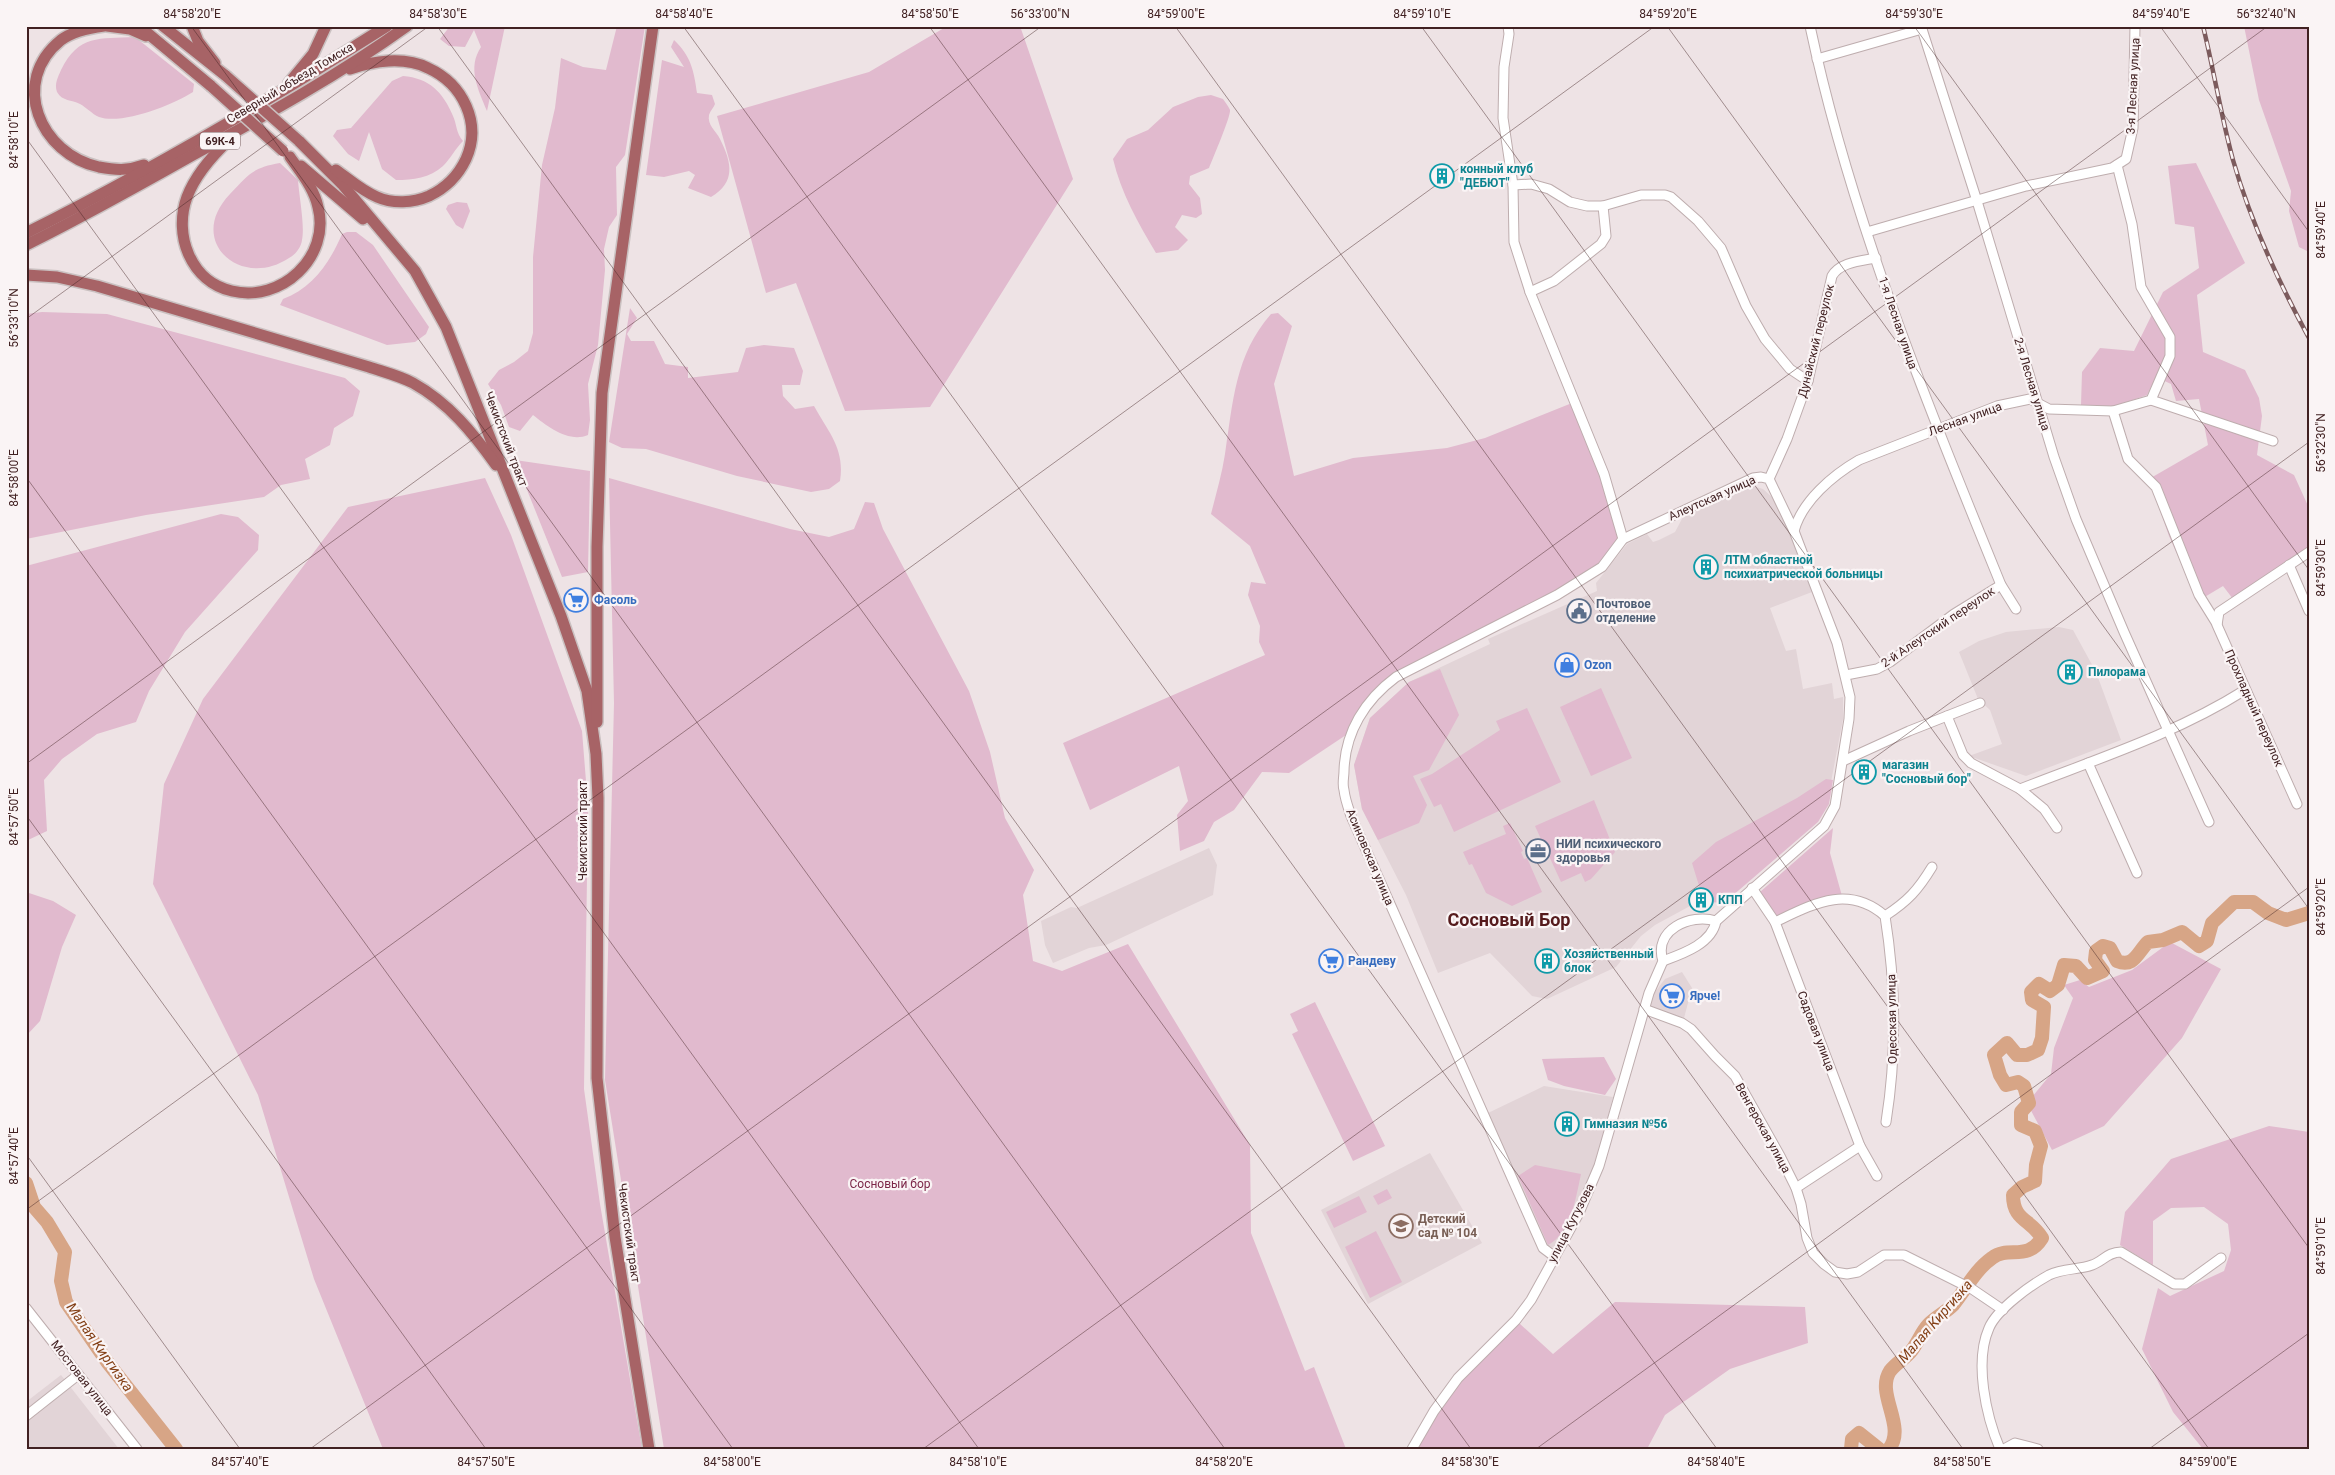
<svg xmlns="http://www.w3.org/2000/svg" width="2335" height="1475" font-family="Roboto,sans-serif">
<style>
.built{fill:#e2d4d7}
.green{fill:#e1bace}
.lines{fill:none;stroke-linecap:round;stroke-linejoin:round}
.river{stroke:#d7a586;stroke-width:14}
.minor-casing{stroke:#beadae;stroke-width:11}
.major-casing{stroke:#cac1c1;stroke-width:14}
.minor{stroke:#fff;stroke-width:9}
.major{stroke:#a76366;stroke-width:11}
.rail-casing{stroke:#7c5b5d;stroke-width:4.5}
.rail{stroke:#faf4f5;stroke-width:2.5;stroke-dasharray:8;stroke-linecap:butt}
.major-bridge-casing{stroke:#cac1c1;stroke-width:14;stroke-linecap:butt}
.major-bridge{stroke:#a76366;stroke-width:11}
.ticks{fill:none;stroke:#412122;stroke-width:1;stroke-opacity:0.45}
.labels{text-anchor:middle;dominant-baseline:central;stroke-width:4.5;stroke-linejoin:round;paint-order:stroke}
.shield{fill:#faf4f5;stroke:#786061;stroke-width:1}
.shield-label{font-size:11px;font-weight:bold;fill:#412122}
.street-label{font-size:12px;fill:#412122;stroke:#faf4f5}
.culture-label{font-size:12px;font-weight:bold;fill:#0d838f;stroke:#faf4f5;text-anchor:start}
.shop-label{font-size:12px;font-weight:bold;fill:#366cbe;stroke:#faf4f5;text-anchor:start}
.service-label{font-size:12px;font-weight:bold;fill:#4e5e75;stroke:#faf4f5;text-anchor:start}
.park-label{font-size:12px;fill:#7c2748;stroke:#faf4f5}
.education-label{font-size:12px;font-weight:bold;fill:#785e54;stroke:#faf4f5;text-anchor:start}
.water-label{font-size:14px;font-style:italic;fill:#833f15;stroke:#faf4f5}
.district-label{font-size:18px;font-weight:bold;fill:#551a1c;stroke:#faf4f5}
.neatline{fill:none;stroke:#412122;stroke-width:2}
.ticks-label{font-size:12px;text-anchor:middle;fill:#412122}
</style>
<rect width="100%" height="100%" fill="#eee3e5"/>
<g class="built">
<path d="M1753,486L1763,489L1773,498L1785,521L1812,592L1770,608L1786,651L1796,649L1803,689L1832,683L1834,699L1843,697V719L1827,803L1746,871L1703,899L1655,925L1641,936L1616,967L1547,999L1532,996L1490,953L1438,973L1406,895L1362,809L1354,765L1370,718L1409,682L1490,644L1488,639L1597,591L1596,583L1627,544L1647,534L1653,542L1659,540L1675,532L1683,517Z"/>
<path d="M2059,627L2073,630L2096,672L2121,740L2026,776L1969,756L2002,744L1990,710L1978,699L1959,652L1979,641L2006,632Z"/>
<path d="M1209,848L1217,865L1213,895L1106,945L1089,948L1053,963L1045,945L1041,921L1071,907L1077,908Z"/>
<path d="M1682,972L1692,988L1684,1018L1648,1007L1652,996L1665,979Z"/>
<path d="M1544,1086L1613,1097L1596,1165L1575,1212L1554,1248L1546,1245L1488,1113Z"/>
<path d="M1430,1153L1482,1243L1368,1304L1321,1210Z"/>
<path d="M61,1375L119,1449H26V1402Z"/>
</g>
<g class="green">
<path d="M450,26H505L487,111C478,89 467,68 481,47L474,30L465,47L449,46L440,39Z"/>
<path d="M617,26H645L625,155L616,167L617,215L609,227L604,249L605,270L598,345L588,384L590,420L588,435C569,443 548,427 533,415L520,431L509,427L501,405L488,384L499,370L514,362L528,351L533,333V257L542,165L555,108L561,58L583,67L606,70Z"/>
<path d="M951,26H1020L1073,179L930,407L845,411L796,283L766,293L717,116L869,72L944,28Z"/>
<path d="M2244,26H2309V252L2299,247L2289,211L2291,191L2259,100Z"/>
<path d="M135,37L194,84L193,92C173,105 122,125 99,117C92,114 86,107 80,104C71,99 63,102 57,92C54,84 58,77 61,70C79,34 99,39 135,37Z"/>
<path d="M674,40C691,56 694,71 697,93L712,95L715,104C714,107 710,111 709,115C707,125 716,131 720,139C732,163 736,182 711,197L688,188L695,175L689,171L664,177L646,175L662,60L684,67L671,47Z"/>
<path d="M403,76C429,78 443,92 453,116C457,125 456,133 463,141C455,149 451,158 443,166C430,178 413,180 396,180L382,169L369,132L359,161L348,154L333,136L337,130L351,128L392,81Z"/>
<path d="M1211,95L1223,99C1225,102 1229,107 1230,110C1231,116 1213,158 1209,168L1190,176L1189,184L1200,198L1202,214L1196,218L1182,215L1175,227L1188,240L1178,250L1156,253C1138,223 1121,193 1113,159L1127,139L1148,130L1173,107L1198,97Z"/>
<path d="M280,163L298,180C299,196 305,226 302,240C301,248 295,255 289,258C241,290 185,241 230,194C249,174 252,168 280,163Z"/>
<path d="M2196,163L2245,263L2197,295L2203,352L2245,370L2259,398L2262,416L2257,455L2294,475L2309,508V547L2233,599L2223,586L2198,601L2169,536L2149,479L2208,445L2199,399L2176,401L2171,384L2156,377L2147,395L2113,407L2081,405L2082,372L2100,348L2134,351L2163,292L2199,268L2194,227L2175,224L2168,166Z"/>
<path d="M457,202L467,203L470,211L463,229L456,225L446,209L448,205Z"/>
<path d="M347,232H356L373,245L429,327L426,334L415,342L387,345L280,305L283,299C313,288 330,262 342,234Z"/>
<path d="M630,308L637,318L627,334L631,341H654L665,364L688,367V378L738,372L746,348L764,345L794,348L803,371L800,385H782L783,396L795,409L814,406C829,433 845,449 840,481L829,489L811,492L737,476L646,449L622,448L609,442Z"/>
<path d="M42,312L107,314L345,378L360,391L353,416L334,428L330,445L305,459L310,479L281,485L264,497L146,515L26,539V314Z"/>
<path d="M1278,313L1292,326L1274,384L1294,476L1353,458L1447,448L1485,438L1572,403L1603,474L1620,539L1599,564L1555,592L1394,674L1374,690L1360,711L1349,733L1289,773L1262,772L1234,810L1214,822L1204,841L1180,851L1177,815L1188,801L1179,766L1090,810L1063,743L1265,655L1259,642L1260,626L1248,595L1251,582L1266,584L1250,546L1211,514C1216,494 1222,474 1225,454C1233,402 1235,355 1271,314Z"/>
<path d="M515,460L590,471L588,572L562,577Z"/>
<path d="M485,478L511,535L582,731L588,806L584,1089L600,1204L642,1449H383L314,1279L258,1095L153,884L164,784L203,699L348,507Z"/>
<path d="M609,478L790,529L829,537L854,529L865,502L874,503L883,529L969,691L990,752L1005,818L1034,870L1023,895L1033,961L1062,971L1128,944L1250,1145L1251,1233L1305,1371L1314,1367L1346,1449H664L605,1080L614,703Z"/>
<path d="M221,514L238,517L259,535L258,550L185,632L149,691L136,722L97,734L62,759L44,780L47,831L26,841V566Z"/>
<path d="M1440,669L1459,715L1429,770L1413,776L1427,805L1419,823L1378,840L1362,809L1354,765L1370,718L1409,682Z"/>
<path d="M1601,688L1632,758L1591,776L1560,707Z"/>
<path d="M1527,708L1561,782L1454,832L1441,804L1434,807L1420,779L1432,774L1500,730L1496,721Z"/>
<path d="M1826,779L1833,780L1829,804L1818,822L1724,903L1709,902L1700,889L1692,863L1716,842L1797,798Z"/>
<path d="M1594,800L1615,852L1591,879L1585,882L1581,873L1561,882L1549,856L1551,855L1549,848L1546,850L1535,826Z"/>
<path d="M1510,823L1523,851L1521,852L1524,859L1527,858L1542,892L1512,906L1486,893L1472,864L1469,865L1463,852L1506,834L1503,826Z"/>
<path d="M1833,828L1830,853L1842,896L1778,919L1760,892Z"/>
<path d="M26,892L53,901L76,915L62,947L40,1021L26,1036Z"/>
<path d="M2170,942L2221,969L2182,1038L2104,1126L2052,1150L2027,1103L2051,1074L2054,1048L2073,998L2064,985L2080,980L2089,987L2132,970Z"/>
<path d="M1315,1002L1385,1146L1353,1161L1292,1034L1298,1031L1290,1014Z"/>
<path d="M1604,1057L1616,1079L1605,1095L1564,1086L1548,1080L1542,1059Z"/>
<path d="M2269,1126L2309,1132V1449H2203L2173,1412L2142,1349L2158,1288L2170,1296L2224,1271L2231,1250L2228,1224L2204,1207L2171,1208L2153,1221V1265L2120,1245L2125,1212L2171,1159Z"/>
<path d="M1535,1165L1581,1174C1576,1197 1571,1233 1548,1245L1518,1176Z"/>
<path d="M1387,1189L1392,1198L1378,1205L1373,1196Z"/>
<path d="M1359,1196L1367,1212L1334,1228L1326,1212Z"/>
<path d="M1376,1231L1402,1282L1370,1298L1345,1247Z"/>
<path d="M1615,1302L1805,1307L1808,1343L1730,1369L1665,1415L1647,1449H1417L1438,1413L1462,1381L1519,1323L1553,1354Z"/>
</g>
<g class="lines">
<g class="river">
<path d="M26,1183L34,1207L47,1222L65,1252L61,1281L66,1302L108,1363L176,1449"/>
<path d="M1851,1449L1852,1439L1859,1433L1879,1449"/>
<path d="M1889,1449C1907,1426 1875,1394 1890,1371C1896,1363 1906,1358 1912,1350C1918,1342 1922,1331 1929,1324C1936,1317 1946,1312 1953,1305C1966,1289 1975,1270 1992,1258C2009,1245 2027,1262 2042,1238C2031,1219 2013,1221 2013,1195L2022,1187L2035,1181L2036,1165L2041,1146L2035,1131L2021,1125V1112L2029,1103L2024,1086L2018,1082L2006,1085L2000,1075L1994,1055L2007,1043L2017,1055H2027L2038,1050L2042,1038L2044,1007L2032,1000L2031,992L2039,984L2050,991L2058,985L2064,965L2076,966L2087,978L2103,971L2095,960L2096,951L2103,946L2110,948L2117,961C2134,968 2137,953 2148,942L2163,940L2182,932L2199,946L2207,941L2212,923L2234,902H2253L2268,913L2286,920L2309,913"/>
</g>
<g class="minor-casing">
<g id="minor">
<path d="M1508,26L1509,34L1504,67L1503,118L1513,185L1514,242L1530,292L1604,474L1623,539"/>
<path d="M1810,26C1851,219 1927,403 2001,585L2016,609"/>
<path d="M1921,26L1977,201L2054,457L2076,519L2124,632L2209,822"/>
<path d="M1817,59L1922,29"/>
<path d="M1513,185L1531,184L1549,189L1570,202L1587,206H1603L1641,195H1665L1671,197L1698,221L1721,248L1746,306L1765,339L1790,369L1808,381"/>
<path d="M1867,232L2026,186L2112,168L2126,159L2133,128L2135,26"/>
<path d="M1530,292L1554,281L1601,244L1606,236L1603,206"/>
<path d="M2151,400L2273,441"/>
<path d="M2113,411L2128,459L2156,487L2199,595L2217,624"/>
<path d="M1769,479L1787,439L1808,381L1832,276C1840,262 1861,261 1876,258"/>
<path d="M1794,531C1802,501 1833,475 1859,460L1997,406L2030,399L2049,409L2113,411L2151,400L2170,356V337L2141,287L2132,224L2117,165"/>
<path d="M2289,565L2309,611"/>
<path d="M1846,675L1877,669L1890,662L1954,614L2001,585"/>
<path d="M1947,716L1963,755L1971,763L2020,789C2097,759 2175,734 2245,690"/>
<path d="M1843,761L1909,731L1980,703"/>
<path d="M2088,763L2137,873"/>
<path d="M2020,789L2044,809L2057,828"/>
<path d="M2297,804L2217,625L2219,612L2309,552"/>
<path d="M1752,888L1775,922L1860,1146L1877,1176"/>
<path d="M1885,916C1908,901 1918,890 1932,867"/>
<path d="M1775,922C1813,904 1848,884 1885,916C1896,985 1897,1053 1886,1122"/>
<path d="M1663,961C1682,954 1712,944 1716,921"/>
<path d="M1644,1009L1682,1023L1691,1029L1715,1056L1735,1076L1780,1156L1796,1188L1801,1204L1807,1238L1813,1253L1824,1264L1835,1272L1847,1274L1858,1272L1884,1255H1904L1972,1289L2003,1310"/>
<path d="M1796,1188L1860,1146"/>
<path d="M1555,1257L1543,1248L1351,816C1348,807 1345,799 1344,790C1342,784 1344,777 1344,771C1345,732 1365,700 1396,677L1557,595L1602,567L1623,539L1753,478L1761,477L1769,479L1794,531L1837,643L1850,697L1849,719L1835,806L1824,826L1716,921"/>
<path d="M26,1308L137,1449"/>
<path d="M26,1416L78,1375"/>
<path d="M1412,1449L1434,1411L1458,1378L1516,1320L1531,1300L1579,1213L1599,1166L1649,993L1663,961C1653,930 1690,913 1716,921"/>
<path d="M2000,1449C1986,1416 1974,1362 1989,1328C1997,1309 2031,1285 2049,1275C2063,1268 2079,1270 2092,1265C2103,1261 2108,1252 2121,1252L2174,1284H2185L2221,1258"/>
<path d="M2004,1449L2015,1443L2038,1449"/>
</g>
</g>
<g class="major-casing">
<g id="major">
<path d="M104,26C89,28 73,31 61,40C9,82 40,154 99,167C115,170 128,171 144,165"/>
<path d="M107,26L130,29L146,36"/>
<path d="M139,26L211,86"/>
<path d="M163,26L226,76"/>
<path d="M192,26L198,41L215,63"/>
<path d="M289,83L313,54L326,26"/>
<path d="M229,140C213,155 195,176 187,197C173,235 191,282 232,291C281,303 331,257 318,207C314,188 301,173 290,157"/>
<path d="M299,141L342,184L415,271L446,327L561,616L587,691L596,754L598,798L597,1078L615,1237L649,1449"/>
<path d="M301,166L363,219"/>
<path d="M336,170C349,179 362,191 377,197C393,204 413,203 429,196C446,188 458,176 466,159C482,123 463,84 428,68C404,56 373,61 350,69"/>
<path d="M26,233C150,171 270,100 387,26"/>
<path d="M26,245C83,217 138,186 193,155C266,115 339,75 407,26"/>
<path d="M26,275L57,277L97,286L369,367C384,372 400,376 413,383C449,403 473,433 496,465"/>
<path d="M597,722V547L602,393L653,26"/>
</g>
</g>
<use href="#minor" class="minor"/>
<use href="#major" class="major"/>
<g class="rail-casing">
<path id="rail" d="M2203,26C2214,71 2221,116 2233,160C2251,223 2278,281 2309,338"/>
</g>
<use href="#rail" class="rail"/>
<g class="major-bridge-casing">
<g id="major-bridge">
<path d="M226,76L299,141"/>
<path d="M211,86L283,151"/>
</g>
</g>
<use href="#major-bridge" class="major-bridge"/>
</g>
<path class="ticks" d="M191,26L1225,1449M437,26L1471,1449M683,26L1717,1449M929,26L1963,1449M1175,26L2209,1449M1421,26L2309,1248M1667,26L2309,909M1914,26L2309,570M2160,26L2309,232M26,138L979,1449M26,319L429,26M26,477L733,1449M26,764L1042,26M26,815L486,1449M26,1154L240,1449M26,1210L1655,26M310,1449L2268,26M923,1449L2309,442M1536,1449L2309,887M2149,1449L2309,1333"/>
<defs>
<g id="building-ring" transform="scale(1.25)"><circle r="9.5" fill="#faf4f5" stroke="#0f9aa8" stroke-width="1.5"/><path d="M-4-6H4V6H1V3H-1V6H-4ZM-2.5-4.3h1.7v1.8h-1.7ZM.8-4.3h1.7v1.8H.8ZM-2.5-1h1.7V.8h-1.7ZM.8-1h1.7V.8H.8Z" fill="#0f9aa8"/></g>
<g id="supermarket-ring" transform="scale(1.25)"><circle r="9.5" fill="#faf4f5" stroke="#3f7fe0" stroke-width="1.5"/><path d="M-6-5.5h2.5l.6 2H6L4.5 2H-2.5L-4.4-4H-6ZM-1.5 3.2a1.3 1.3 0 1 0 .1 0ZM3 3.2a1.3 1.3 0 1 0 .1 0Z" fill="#3f7fe0"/></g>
<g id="civic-ring" transform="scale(1.25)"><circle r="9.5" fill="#faf4f5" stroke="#5c6f8a" stroke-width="1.5"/><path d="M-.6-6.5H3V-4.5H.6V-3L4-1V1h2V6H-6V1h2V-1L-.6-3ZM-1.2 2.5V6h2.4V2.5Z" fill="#5c6f8a"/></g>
<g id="shop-ring" transform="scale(1.25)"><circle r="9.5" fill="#faf4f5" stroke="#3f7fe0" stroke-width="1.5"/><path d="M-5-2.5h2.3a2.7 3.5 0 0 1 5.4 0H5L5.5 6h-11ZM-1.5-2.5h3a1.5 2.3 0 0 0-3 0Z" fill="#3f7fe0"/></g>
<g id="office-ring" transform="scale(1.25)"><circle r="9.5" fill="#faf4f5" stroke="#5c6f8a" stroke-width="1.5"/><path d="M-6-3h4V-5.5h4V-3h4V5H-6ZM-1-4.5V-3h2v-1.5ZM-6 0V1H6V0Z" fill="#5c6f8a"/></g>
<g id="school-ring" transform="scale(1.25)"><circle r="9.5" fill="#faf4f5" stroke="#8d6e63" stroke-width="1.5"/><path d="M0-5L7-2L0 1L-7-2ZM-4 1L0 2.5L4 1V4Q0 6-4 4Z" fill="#8d6e63"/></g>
</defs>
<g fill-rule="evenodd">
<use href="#building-ring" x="1442" y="176"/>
<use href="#building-ring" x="1706" y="567"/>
<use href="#supermarket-ring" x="576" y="600"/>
<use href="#civic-ring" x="1579" y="611"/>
<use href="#shop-ring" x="1567" y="665"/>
<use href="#building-ring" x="2070" y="672"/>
<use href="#building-ring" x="1864" y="772"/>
<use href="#office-ring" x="1538" y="851"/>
<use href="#building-ring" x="1701" y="900"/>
<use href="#supermarket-ring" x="1331" y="961"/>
<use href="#building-ring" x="1547" y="961"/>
<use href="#supermarket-ring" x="1672" y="996"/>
<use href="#building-ring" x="1567" y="1124"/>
<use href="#school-ring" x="1401" y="1226"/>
</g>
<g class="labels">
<rect class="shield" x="200" y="132.5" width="40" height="17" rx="4"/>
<g class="shield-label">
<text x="220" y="141">69К-4</text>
</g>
<g class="street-label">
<text transform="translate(290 83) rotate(-31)">Северный объезд Томска</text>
<text transform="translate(2133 86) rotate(-87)">3-я Лесная улица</text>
<text transform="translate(1898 323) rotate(71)">1-я Лесная улица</text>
<text transform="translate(1816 341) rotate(-76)">Дунайский переулок</text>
<text transform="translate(2032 384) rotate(73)">2-я Лесная улица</text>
<text transform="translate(1965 419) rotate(-20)">Лесная улица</text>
<text transform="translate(506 439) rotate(69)">Чекистский тракт</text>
<text transform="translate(1712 498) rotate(-24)">Алеутская улица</text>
<text transform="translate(1938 627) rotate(-34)">2-й Алеутский переулок</text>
<text transform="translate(2254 708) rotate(66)">Прохладный переулок</text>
<text transform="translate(583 831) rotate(-90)">Чекистский тракт</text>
<text transform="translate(1370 857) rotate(67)">Асиновская улица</text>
<text transform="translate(1892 1019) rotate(-91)">Одесская улица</text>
<text transform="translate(1816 1031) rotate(69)">Садовая улица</text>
<text transform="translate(1763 1128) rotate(61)">Венгерская улица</text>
<text transform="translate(1571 1223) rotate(-63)">улица Кутузова</text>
<text transform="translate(629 1233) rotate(82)">Чекистский тракт</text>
<text transform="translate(82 1378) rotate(52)">Мостовая улица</text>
</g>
<g class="culture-label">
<text x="1460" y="169">конный клуб<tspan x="1460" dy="14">"ДЕБЮТ"</tspan></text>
<text x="1724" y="560">ЛТМ областной<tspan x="1724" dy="14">психиатрической больницы</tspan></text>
<text x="2088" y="672">Пилорама</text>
<text x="1882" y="765">магазин<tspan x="1882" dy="14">"Сосновый бор"</tspan></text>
<text x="1718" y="900">КПП</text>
<text x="1564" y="954">Хозяйственный<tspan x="1564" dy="14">блок</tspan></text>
<text x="1584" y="1124">Гимназия №56</text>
</g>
<g class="shop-label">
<text x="594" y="600">Фасоль</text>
<text x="1584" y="665">Ozon</text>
<text x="1348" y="961">Рандеву</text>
<text x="1690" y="996">Ярче!</text>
</g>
<g class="service-label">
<text x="1596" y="604">Почтовое<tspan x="1596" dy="14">отделение</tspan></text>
<text x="1556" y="844">НИИ психического<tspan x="1556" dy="14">здоровья</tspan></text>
</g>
<g class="park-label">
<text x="890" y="1184">Сосновый бор</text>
</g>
<g class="education-label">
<text x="1418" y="1219">Детский<tspan x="1418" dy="14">сад № 104</tspan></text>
</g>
<g class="water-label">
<text transform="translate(1935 1321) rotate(-49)">Малая Киргизка</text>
<text transform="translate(100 1347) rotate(55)">Малая Киргизка</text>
</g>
<g class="district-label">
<text x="1509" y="919">Сосновый Бор</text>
</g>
</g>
<rect width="2335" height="1475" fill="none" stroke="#faf4f5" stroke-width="55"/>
<rect x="28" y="28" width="2280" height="1420" class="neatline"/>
<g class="ticks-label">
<text x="192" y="18">84°58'20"E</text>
<text x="438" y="18">84°58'30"E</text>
<text x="684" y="18">84°58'40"E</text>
<text x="930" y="18">84°58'50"E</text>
<text x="1040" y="18">56°33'00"N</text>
<text x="1176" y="18">84°59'00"E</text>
<text x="1422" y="18">84°59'10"E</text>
<text x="1668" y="18">84°59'20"E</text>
<text x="1914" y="18">84°59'30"E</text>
<text x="2161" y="18">84°59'40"E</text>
<text x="2266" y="18">56°32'40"N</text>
<text transform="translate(14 140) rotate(-90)" y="4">84°58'10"E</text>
<text transform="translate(2321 230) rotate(-90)" y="4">84°59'40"E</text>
<text transform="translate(14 318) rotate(-90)" y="4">56°33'10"N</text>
<text transform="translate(2321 443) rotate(-90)" y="4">56°32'30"N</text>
<text transform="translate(14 478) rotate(-90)" y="4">84°58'00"E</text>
<text transform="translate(2321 568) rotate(-90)" y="4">84°59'30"E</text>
<text transform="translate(14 817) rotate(-90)" y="4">84°57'50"E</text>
<text transform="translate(2321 907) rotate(-90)" y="4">84°59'20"E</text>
<text transform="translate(14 1156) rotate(-90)" y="4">84°57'40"E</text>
<text transform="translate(2321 1246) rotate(-90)" y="4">84°59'10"E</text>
<text x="240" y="1466">84°57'40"E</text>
<text x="486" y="1466">84°57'50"E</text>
<text x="732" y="1466">84°58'00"E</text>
<text x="978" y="1466">84°58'10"E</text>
<text x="1224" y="1466">84°58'20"E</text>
<text x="1470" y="1466">84°58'30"E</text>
<text x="1716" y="1466">84°58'40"E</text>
<text x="1962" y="1466">84°58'50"E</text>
<text x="2208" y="1466">84°59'00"E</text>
</g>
</svg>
